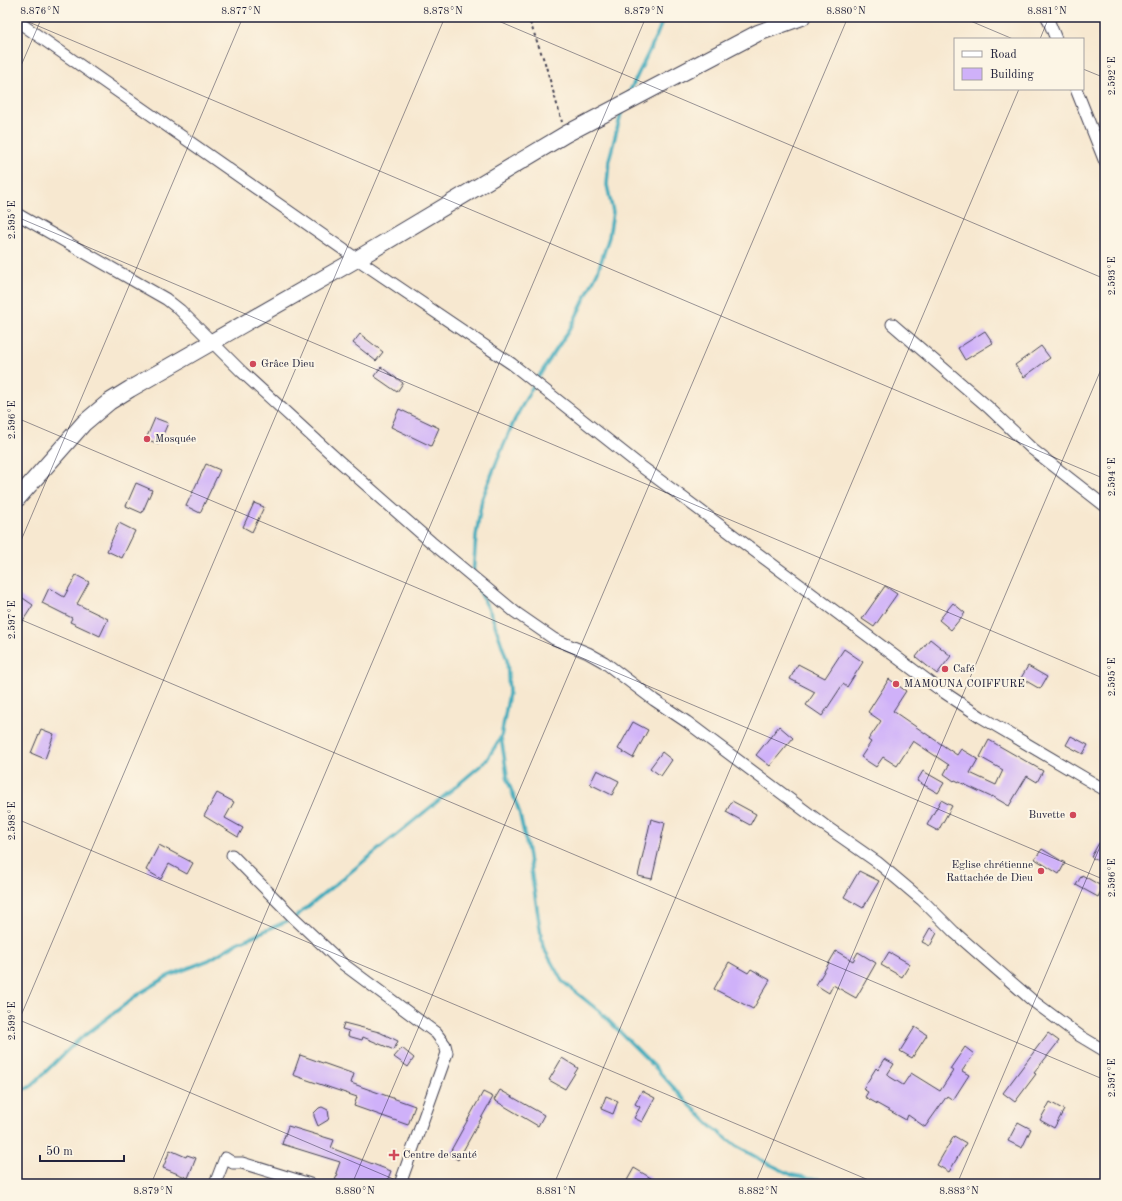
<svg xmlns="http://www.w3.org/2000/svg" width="1122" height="1201" font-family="'Old Standard TT',serif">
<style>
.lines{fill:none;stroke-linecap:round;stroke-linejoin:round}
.stream{stroke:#3daabc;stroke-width:3.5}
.building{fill:#cfb1f9}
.street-casing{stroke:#424051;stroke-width:13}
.secondary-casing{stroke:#424051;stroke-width:18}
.path{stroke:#424051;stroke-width:2;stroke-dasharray:3 3;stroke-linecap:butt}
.street{stroke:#fff;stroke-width:11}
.secondary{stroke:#fff;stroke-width:16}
.ticks{fill:none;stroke:#22223b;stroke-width:1;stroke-opacity:0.45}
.poi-dot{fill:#d1495b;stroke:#fcf5e5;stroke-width:1.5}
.labels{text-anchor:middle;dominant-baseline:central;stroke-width:4;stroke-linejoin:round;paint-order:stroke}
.poi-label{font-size:11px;fill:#22223b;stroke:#fcf5e5;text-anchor:start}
.neatline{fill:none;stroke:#22223b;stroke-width:1.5}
.ticks-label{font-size:10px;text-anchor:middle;fill:#22223b}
</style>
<rect width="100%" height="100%" fill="#fcf5e5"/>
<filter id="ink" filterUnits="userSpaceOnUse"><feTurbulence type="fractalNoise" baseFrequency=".025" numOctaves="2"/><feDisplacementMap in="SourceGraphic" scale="8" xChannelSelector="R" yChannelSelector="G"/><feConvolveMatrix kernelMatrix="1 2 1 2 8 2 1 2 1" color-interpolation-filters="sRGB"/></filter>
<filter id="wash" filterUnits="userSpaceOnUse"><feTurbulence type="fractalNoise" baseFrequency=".012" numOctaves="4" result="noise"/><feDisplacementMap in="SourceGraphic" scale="16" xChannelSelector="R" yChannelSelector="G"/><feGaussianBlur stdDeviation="0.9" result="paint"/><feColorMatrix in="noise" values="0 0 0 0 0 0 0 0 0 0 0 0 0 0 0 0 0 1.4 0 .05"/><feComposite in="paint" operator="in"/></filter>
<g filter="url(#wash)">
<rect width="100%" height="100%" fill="#f7e8d0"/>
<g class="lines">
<g class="stream">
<path d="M628,95L656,37L664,17"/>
<path d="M473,575L476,536L482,499L499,456L515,419L535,382L571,327L598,271L609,237L613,212L607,185L609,160L622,110"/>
<path d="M501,737L508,781L519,811L528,851L543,947L562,981L599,1011L655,1067L683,1098L712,1127L736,1146L767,1163L792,1175L835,1182L843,1184"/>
<path d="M17,1091L30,1087L76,1042L140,993L168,976L209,960L237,943L294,918L454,788L486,761L501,737L509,693L507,660L492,616L477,586"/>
</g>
</g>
<g id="blocks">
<g class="building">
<path d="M985,331L993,343L965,360L958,348Z"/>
<path d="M360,334L383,352L376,361L353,343Z"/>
<path d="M1041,346L1050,358L1024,377L1015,365Z"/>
<path d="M381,367L403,383L397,392L374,376Z"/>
<path d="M399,409L439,428L431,446L391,427Z"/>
<path d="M155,418L168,423L159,444L146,439Z"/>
<path d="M206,464L220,470L200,513L186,506Z"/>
<path d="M136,483L152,490L142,513L126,506Z"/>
<path d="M254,503L264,507L252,532L243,527Z"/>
<path d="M119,523L135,531L122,558L107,551Z"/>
<path d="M76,575L89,582L77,604L108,619L100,636L70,622L72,618L42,603L49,588L64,597Z"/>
<path d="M885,586L897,594L874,627L862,619Z"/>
<path d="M17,594L33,605L17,630Z"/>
<path d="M953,603L965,613L951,630L939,620Z"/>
<path d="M930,639L951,656L937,674L916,657Z"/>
<path d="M844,649L863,662L847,687L843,684L822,716L806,705L815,692L790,679L798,664L825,678Z"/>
<path d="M1028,666L1047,677L1040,689L1021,678Z"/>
<path d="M889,679L906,691L893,711L957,755L961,749L978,759L970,773L996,785L1003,770L980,757L989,740L1043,771L1037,782L1027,776L1009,806L992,796L991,797L955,780L954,781L944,774L949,765L913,741L897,766L883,757L876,767L861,757L871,742L868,740L881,721L868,712Z"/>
<path d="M633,722L648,730L633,758L618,749Z"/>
<path d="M779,726L793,738L770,766L756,755Z"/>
<path d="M41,729L54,734L45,759L31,753Z"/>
<path d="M1071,736L1088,745L1083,754L1066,745Z"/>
<path d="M662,752L672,760L661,776L650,768Z"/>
<path d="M597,770L619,781L612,795L590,784Z"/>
<path d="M923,771L944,783L938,793L917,781Z"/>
<path d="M217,793L234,802L225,818L243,828L238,837L204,816Z"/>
<path d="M941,800L952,806L938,831L927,825Z"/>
<path d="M732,801L756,814L750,825L726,812Z"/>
<path d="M651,819L665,823L652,879L638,876Z"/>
<path d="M1099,843L1105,847V865L1091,857Z"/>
<path d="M159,845L193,863L187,874L169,864L161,879L146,870Z"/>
<path d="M1042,849L1065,863L1059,874L1035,859Z"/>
<path d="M859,871L879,881L863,908L844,897Z"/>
<path d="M1082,875L1103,887L1098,897L1076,885Z"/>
<path d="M930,928L937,933L930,946L922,942Z"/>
<path d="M836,951L853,961L858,952L876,963L856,998L833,985L829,993L816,985Z"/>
<path d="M889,952L910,964L902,977L881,965Z"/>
<path d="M729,962L748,973L751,969L770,980L753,1009L714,989Z"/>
<path d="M344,1023L379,1032L398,1041L394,1050L363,1037L362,1040L348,1036L349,1031L342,1029Z"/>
<path d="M915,1027L927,1035L912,1058L900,1051Z"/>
<path d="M1048,1033L1059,1041L1034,1073L1036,1074L1015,1102L1003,1093Z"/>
<path d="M965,1047L974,1054L962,1071L969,1075L953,1100L947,1096L925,1127L908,1115L906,1120L865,1097L868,1092L863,1089L876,1068L878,1070L885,1059L894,1064L887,1075L903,1085L911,1073L940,1091L953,1071L950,1069Z"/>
<path d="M402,1048L414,1058L408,1067L394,1057Z"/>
<path d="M300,1055L354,1074L351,1083L415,1106L408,1125L354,1106L357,1097L293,1075Z"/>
<path d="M562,1058L578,1068L565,1089L549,1080Z"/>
<path d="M500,1090L544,1115L538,1126L494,1100Z"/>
<path d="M642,1091L655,1098L642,1122L634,1118L640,1107L635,1104Z"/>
<path d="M483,1092L493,1097L458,1160L449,1154Z"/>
<path d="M606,1096L618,1101L613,1114L601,1109Z"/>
<path d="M1050,1102L1064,1110L1054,1128L1040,1120Z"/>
<path d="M322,1107L328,1110L329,1117L328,1120L318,1126L314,1116V1113L319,1108Z"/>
<path d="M1018,1122L1031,1129L1022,1148L1008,1141Z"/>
<path d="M288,1126L334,1140L331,1148L391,1171L386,1184H365L358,1181L357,1184H346L335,1180L338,1174L336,1173L340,1162L282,1144Z"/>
<path d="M954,1136L966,1143L949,1172L937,1165Z"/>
<path d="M170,1150L186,1157L187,1155L196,1158L188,1178L163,1168Z"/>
<path d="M634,1168L651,1178L648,1184H625Z"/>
</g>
</g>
</g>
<g filter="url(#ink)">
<use href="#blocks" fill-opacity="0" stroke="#424051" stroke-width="1"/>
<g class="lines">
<g class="street-casing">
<g id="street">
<path d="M1047,17L1056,39"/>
<path d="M17,21L357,259L512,364L642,467L939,689L981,717L1105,790"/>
<path d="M1076,89L1105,162"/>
<path d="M17,214L166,299L180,310L242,372L339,461L431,542L515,612L554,639L588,653L604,662L654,700L687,722L824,825L877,862L922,900L954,932L1033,1001L1080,1036L1105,1051"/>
<path d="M892,324L988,407L1032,449L1105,506"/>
<path d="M232,855L294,918L343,964L436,1033L445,1045L447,1053L400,1184"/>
<path d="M215,1184L225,1158L233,1163H242L310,1184"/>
</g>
</g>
<g class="secondary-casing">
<path id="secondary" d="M17,499L84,423L109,402L130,389L357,259L566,134L758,33L802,17"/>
</g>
<path class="path" d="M528,17L545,63L562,122"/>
<use href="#street" class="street"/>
<use href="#secondary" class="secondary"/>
</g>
</g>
<path class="ticks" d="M17,17L1105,479M489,17L1105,279M961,17L1013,39M1040,39L1049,17M1083,69L1105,78M17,75L42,17M17,217L1105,679M17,418L1105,880M17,550L243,17M17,618L1105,1080M17,819L878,1184M17,1019L405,1184M17,1025L445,17M151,1184L646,17M352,1184L848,17M554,1184L1019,89M755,1184L1105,360M957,1184L1105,835"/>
<g class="poi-dot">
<circle cx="253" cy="364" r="4"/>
<circle cx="147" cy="439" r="4"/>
<circle cx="945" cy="669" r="4"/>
<circle cx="896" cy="684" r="4"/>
<circle cx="1073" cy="815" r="4"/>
<circle cx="1041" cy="871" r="4"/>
<path d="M392 1149h4v4h4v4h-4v4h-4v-4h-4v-4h4z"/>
</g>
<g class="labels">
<g class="poi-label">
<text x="261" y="364">Grâce Dieu</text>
<text x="155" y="439">Mosquée</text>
<text x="953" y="669">Café</text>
<text x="904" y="684">MAMOUNA COIFFURE</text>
<text x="1065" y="815" text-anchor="end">Buvette</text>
<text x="1033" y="865" text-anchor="end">Eglise chrétienne<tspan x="1033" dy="13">Rattachée de Dieu</tspan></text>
<text x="403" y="1155">Centre de santé</text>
</g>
</g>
<rect width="1122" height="1201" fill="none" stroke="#fcf5e5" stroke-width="44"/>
<rect x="954" y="38" width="130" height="52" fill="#fcf5e5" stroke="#a5a1a1"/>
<rect x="962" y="51" width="20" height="6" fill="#ffffff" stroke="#a5a1a1"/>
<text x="990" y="58" font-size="12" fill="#22223b">Road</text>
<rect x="962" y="68" width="20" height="12" fill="#cfb1f9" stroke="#a5a1a1"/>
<text x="990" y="78" font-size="12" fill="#22223b">Building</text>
<path d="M40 1155v6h84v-6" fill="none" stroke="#22223b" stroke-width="2"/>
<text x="46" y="1155" font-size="12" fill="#22223b" stroke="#fcf5e5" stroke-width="3" paint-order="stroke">50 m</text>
<rect x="22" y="22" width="1078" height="1157" class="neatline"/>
<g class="ticks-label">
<text x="40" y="14">8.876°N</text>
<text x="241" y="14">8.877°N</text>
<text x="443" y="14">8.878°N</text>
<text x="644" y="14">8.879°N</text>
<text x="846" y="14">8.880°N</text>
<text x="1047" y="14">8.881°N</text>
<text transform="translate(1111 76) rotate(-90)" y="4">2.592°E</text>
<text transform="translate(11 220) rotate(-90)" y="4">2.595°E</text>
<text transform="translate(1111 276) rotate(-90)" y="4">2.593°E</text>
<text transform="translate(11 420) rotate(-90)" y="4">2.596°E</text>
<text transform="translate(1111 477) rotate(-90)" y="4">2.594°E</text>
<text transform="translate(11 620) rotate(-90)" y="4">2.597°E</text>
<text transform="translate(1111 677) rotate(-90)" y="4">2.595°E</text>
<text transform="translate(11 821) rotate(-90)" y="4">2.598°E</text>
<text transform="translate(1111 878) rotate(-90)" y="4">2.596°E</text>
<text transform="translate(11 1021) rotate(-90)" y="4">2.599°E</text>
<text transform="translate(1111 1078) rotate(-90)" y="4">2.597°E</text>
<text x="153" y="1194">8.879°N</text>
<text x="355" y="1194">8.880°N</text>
<text x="556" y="1194">8.881°N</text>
<text x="758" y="1194">8.882°N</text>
<text x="959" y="1194">8.883°N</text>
</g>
</svg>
